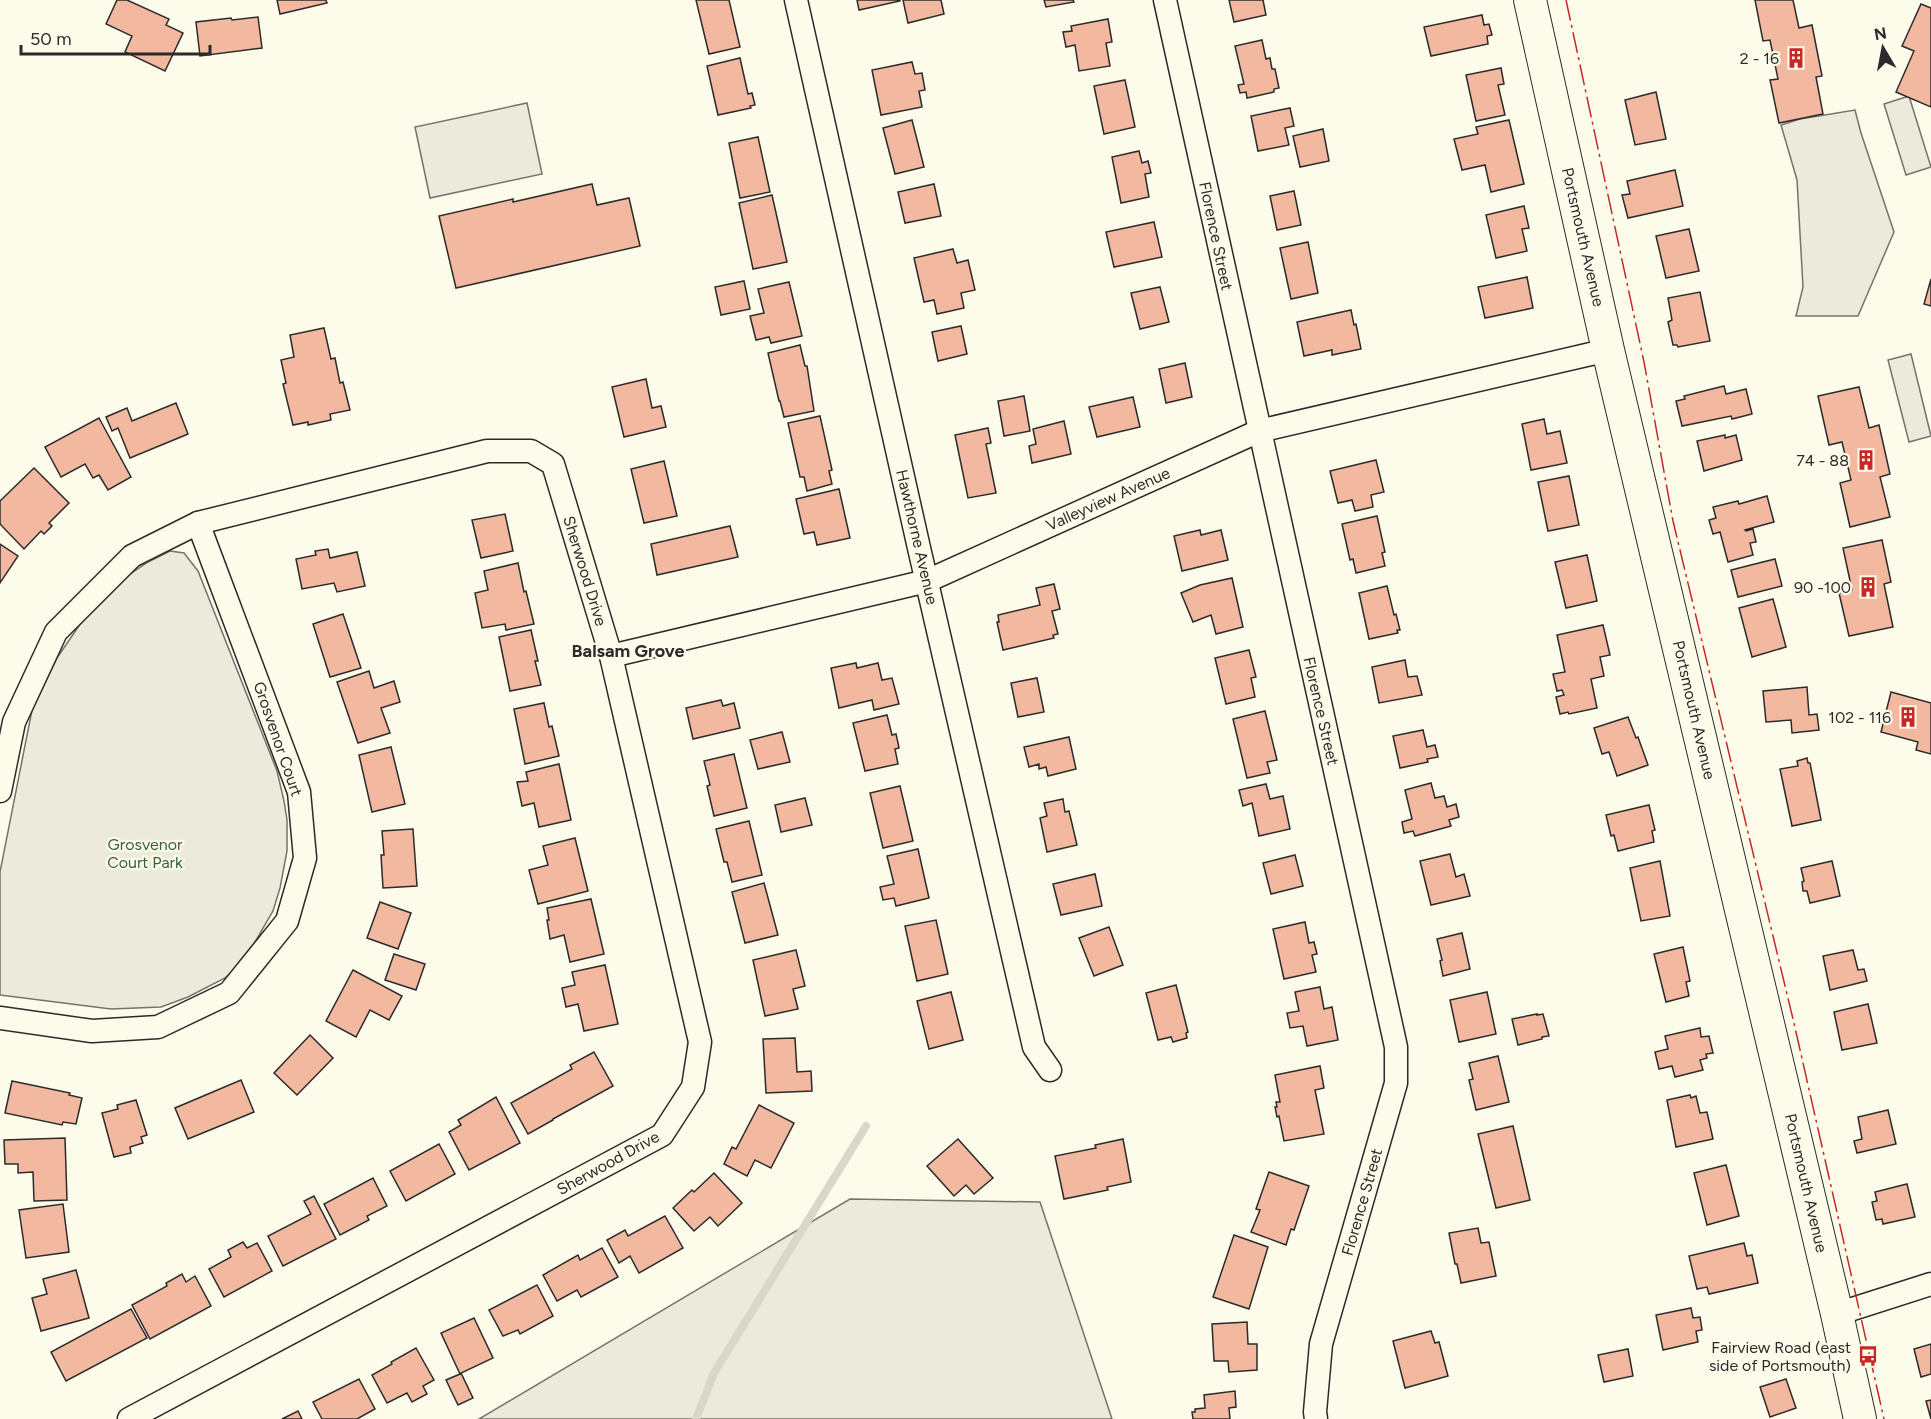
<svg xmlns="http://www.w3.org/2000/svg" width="1931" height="1419" font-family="Figtree,sans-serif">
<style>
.green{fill:#ecebdb;stroke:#74746e;stroke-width:1.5}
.parking{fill:#eceadb;stroke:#74746e;stroke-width:1.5}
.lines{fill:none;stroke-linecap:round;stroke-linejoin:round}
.stream{stroke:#d8d7c9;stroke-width:8}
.building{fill:#f2b8a0;stroke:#2b2b2b;stroke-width:1.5}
.street-casing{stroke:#2b2b2b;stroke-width:25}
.secondary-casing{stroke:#2b2b2b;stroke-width:34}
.street{stroke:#fdfbea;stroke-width:22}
.secondary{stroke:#fdfbea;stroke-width:32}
.power{stroke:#c62828;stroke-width:1.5;stroke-dasharray:21 4.5 3 4.5;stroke-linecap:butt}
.labels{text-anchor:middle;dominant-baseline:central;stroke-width:4.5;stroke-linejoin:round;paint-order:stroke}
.poi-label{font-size:16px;fill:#2b2b2b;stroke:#fdfbea;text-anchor:end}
.street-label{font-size:16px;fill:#2b2b2b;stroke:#fdfbea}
.park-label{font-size:16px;fill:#34623c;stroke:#fdfbea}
.neighbourhood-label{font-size:18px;font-weight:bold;fill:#2b2b2b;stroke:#fdfbea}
</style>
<rect width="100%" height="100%" fill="#fdfbea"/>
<g class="green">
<path d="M1855,110L1861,133L1894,232L1858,316H1796L1803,287L1797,180L1781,125L1800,119Z"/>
<path d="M170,551L184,553L198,571L277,771L284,801L287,820V851L280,888L273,911L251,949L240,964L225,978L188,997L161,1007L111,1009L0,995V872L32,710L57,658L89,611L123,579L148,562Z"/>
<path d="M850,1199L1040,1202L1112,1419H479Z"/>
</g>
<g class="parking">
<path d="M1909,96L1931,167L1906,175L1884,104Z"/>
<path d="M527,103L542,174L430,198L415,127Z"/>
<path d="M1911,354L1931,436L1909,442L1888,360Z"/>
</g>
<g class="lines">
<path class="stream" d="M696,1419L714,1373L866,1126"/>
</g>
<g class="building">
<path d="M117,0H127L169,19L166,25L183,33L165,71L125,52L132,36L106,24Z"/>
<path d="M277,0H326L327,3L280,14Z"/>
<path d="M696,0H729L740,47L709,54Z"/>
<path d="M857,0H900V1L859,10Z"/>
<path d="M903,0H941L944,14L908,23Z"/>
<path d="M1044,0H1073L1074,2L1046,7Z"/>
<path d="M1229,0H1263L1266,15L1234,22Z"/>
<path d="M1755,0H1793L1799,28L1812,25L1822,76L1816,77L1823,114L1779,123L1770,80L1778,79L1770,40L1763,41Z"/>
<path d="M1921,4L1931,8V107L1896,92L1914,51L1902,46Z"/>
<path d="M1482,15L1484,25L1489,24L1492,35L1487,36L1488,44L1431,56L1424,27Z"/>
<path d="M258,17L262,48L200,56L196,22L231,18L232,20Z"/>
<path d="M1108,19L1112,42L1106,43L1110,66L1079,71L1075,45L1066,47L1063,32L1072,31L1071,26Z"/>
<path d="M1262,40L1266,59L1270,58L1272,69H1275L1279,88L1274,89V92L1247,98L1246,92L1240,93L1238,85L1244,84L1235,46Z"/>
<path d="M740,58L748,94L752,93L755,105L750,106L751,108L718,115L707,66Z"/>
<path d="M912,62L915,74L922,73L925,90L919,91L922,107L881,115L872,70Z"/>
<path d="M1501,68L1504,84L1498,85L1505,115L1476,121L1466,75Z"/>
<path d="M1125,80L1135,127L1104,134L1094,86Z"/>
<path d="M1656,92L1666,139L1635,145L1625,100Z"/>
<path d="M1290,108L1294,126L1285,128L1289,145L1258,151L1251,116Z"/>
<path d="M912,120L924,167L895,174L883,128Z"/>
<path d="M1509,120L1524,184L1491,192L1485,165L1462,170L1454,139L1478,134L1476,127Z"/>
<path d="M1323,129L1329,161L1300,167L1293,136Z"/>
<path d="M758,137L770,192L740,198L729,143Z"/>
<path d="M1139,151L1142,163L1148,161L1151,173L1145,174L1149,197L1121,203L1112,157Z"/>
<path d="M1675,170L1683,206L1628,218L1622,195L1630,194L1627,181Z"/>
<path d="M592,184L597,205L629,198L640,246L456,288L439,216L513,199V202Z"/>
<path d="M934,184L941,216L905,223L898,192Z"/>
<path d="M1294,191L1301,225L1277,230L1270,196Z"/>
<path d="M772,195L787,262L753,269L739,203Z"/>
<path d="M1524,206L1529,228L1522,229L1527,251L1496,258L1486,215Z"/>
<path d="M1154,222L1162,257L1114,267L1106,232Z"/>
<path d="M1689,229L1699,271L1666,278L1656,236Z"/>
<path d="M1308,242L1318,293L1291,299L1280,248Z"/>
<path d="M953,249L957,263L968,260L975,290L961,293L964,308L937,314L934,300L924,302L914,258Z"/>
<path d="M1527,277L1533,308L1485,318L1478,287Z"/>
<path d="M1931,279V306L1924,304Z"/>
<path d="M744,281L750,309L721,315L715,287Z"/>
<path d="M789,282L802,336L771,343L769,337L756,340L750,316L764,313L758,289Z"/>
<path d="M1160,287L1169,322L1140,329L1131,293Z"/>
<path d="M1700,292L1710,341L1678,347L1677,345H1673L1668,322L1672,320L1668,298Z"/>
<path d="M1351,310L1354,325L1356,324L1361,349L1332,355V350L1304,356L1297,322Z"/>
<path d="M961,326L967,354L938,361L932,332Z"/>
<path d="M324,328L331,359L335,358L340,383L343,382L350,410L330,414L331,420L308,425V422L293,425L283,384L286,383L281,360L294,357L290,335Z"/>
<path d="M800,345L805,366H807L814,411L784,417L780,401H779L768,353Z"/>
<path d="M1185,363L1192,397L1166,403L1159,369Z"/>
<path d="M646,379L652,408L661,406L666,427L624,437L612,387Z"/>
<path d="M1724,386L1726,394L1746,389L1752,414L1732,419L1731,416L1682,426L1676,401L1685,399L1684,396Z"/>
<path d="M1859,387L1869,428L1879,425L1890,474L1880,477L1890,517L1850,527L1840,483L1851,480L1842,442L1829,445L1818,396Z"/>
<path d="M1024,396L1030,431L1004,436L998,401Z"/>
<path d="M1133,397L1140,427L1097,437L1089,407Z"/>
<path d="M176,403L188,434L130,458L118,428L112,431L106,417L127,408L132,421Z"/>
<path d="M820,416L832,470L829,471L832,484L807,491L804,477H800L788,423Z"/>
<path d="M99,418L131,477L108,490L99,475L93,478L85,464L61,477L45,447Z"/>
<path d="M1544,419L1547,434L1560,431L1567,463L1531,470L1522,424Z"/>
<path d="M1064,421L1071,454L1032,463L1029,446L1036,444L1033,429Z"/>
<path d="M988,428L991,443L986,444L996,493L968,498L955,435Z"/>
<path d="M1725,435V438L1736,435L1742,460L1704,471L1697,441Z"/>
<path d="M1376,460L1384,492L1371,495L1373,507L1355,511L1352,500L1338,503L1330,471Z"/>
<path d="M664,461L677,516L644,523L631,469Z"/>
<path d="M34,468L69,503L49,523L52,526L44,534L41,531L24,549L0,524V501Z"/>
<path d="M1569,476L1579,525L1548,531L1538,482Z"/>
<path d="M839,489L850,538L817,545L814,532L804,534L796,499Z"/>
<path d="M1767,496L1774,522L1745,530L1746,531L1753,529L1756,542L1750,543L1753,555L1728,562L1720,532L1713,534L1709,520L1716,518L1713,507L1738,501L1739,504Z"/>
<path d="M505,514L513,551L481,558L472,520Z"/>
<path d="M1377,516L1385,552L1382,553L1385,566L1356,573L1353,559L1350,560L1342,524Z"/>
<path d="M730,526L738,557L657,575L651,544Z"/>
<path d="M1200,530L1201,535L1221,530L1228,560L1182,571L1174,536Z"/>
<path d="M1882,540L1891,582L1884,584L1893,627L1849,636L1839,593L1852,590L1843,548Z"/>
<path d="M0,544L18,556L0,583Z"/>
<path d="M328,549L330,558L357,552L365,586L337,592L334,583L302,589L296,559L316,555L315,551Z"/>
<path d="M1587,555L1597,601L1566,608L1555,562Z"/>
<path d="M1775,559L1782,586L1738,597L1731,570Z"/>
<path d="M518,563L524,592L526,591L534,624L506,630L505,624L482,628L475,593L488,590L484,571Z"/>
<path d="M1232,578L1243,627L1216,634L1211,615L1193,622L1181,593L1200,585Z"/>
<path d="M1054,584L1060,609L1052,611L1058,634L1053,635L1054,638L1003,650L997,622H999L998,615L1040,605L1036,588Z"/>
<path d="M1387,586L1394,615L1396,614L1400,630H1397L1398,633L1369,639L1359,593Z"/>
<path d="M1773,599L1786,647L1752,657L1739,608Z"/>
<path d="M343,614L361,668L330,677L313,624Z"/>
<path d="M1603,625L1610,655L1600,657L1604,676L1591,679L1597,708L1569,714L1568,712L1560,714L1556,697L1564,695L1562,690L1557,691L1553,674L1565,672L1557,635Z"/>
<path d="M531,630L538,661H535L541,685L510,691L499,637Z"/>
<path d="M1249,650L1256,677L1251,678L1255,697L1226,704L1215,658Z"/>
<path d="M1405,660L1408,677L1417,676L1422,695L1379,703L1372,667Z"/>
<path d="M856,663L857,668L878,663L882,680L892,678L899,704L874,710L872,700L839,708L831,668Z"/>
<path d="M369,671L374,688L394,681L400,702L381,708L390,733L358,743L337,682Z"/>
<path d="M1037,678L1044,712L1018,717L1011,683Z"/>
<path d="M1807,687L1809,715L1817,714L1819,730L1792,733L1791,720L1766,722L1763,691Z"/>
<path d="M1891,692L1931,703V754L1916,750L1918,742L1881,732Z"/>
<path d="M721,700L723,706L734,703L740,728L693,739L686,708Z"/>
<path d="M544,703L549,727L552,726L559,756L525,764L514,709Z"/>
<path d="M1265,711L1277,760L1267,762L1270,773L1247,778L1233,719Z"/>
<path d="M887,715L892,735L896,734L898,743L899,748L895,749L898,764L865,771L853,723Z"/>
<path d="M1628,717L1636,738L1638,737L1648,765L1617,776L1609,752L1602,754L1594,728Z"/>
<path d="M1423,730L1427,747L1435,745L1438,757L1427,759L1428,762L1400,768L1393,736Z"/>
<path d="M782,732L790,762L758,769L750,740Z"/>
<path d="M1069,737L1076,769L1048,776L1046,767L1039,769V764L1029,767L1024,747Z"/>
<path d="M391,747L405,804L372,812L359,755Z"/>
<path d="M734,754L747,808L714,816L707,786L710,785L704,761Z"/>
<path d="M1807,758L1808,763H1810L1821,820L1792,826L1780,769L1798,766L1797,761Z"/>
<path d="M559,764L571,820L539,827L534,803L522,806L517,782L528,781L526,772Z"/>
<path d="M1431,783L1435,798L1444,796L1447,807L1456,804L1459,817L1449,820L1451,826L1415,836L1413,831L1404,833L1402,822L1412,819L1405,790Z"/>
<path d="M1266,784L1270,799L1283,796L1290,829L1259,836L1252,803L1243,806L1239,790Z"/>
<path d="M900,786L913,841L883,848L870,793Z"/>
<path d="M805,798L812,825L781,832L775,805Z"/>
<path d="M1063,799L1065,812L1069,811L1077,845L1047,852L1040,818L1047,816L1044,803Z"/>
<path d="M1649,805L1655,830L1652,831L1654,842L1618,851L1614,835L1611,836L1606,815Z"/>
<path d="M749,821L762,875L732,882L727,862H724L716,829Z"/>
<path d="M413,829L417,886L383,888L381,855H384L382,831Z"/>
<path d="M575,838L588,891L538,904L529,870L548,865L543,846Z"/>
<path d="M918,849L929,898L896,906L894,898L883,900L880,887L894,884L887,856Z"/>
<path d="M1450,854L1456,877L1464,874L1470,896L1431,905L1420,861Z"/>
<path d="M1295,855L1303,886L1271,894L1263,863Z"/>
<path d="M1660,861L1670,916L1641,921L1630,868Z"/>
<path d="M1832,861L1840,896L1810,903L1807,891H1803L1802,882L1804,881L1801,868Z"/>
<path d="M1095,874L1102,906L1061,915L1053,884Z"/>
<path d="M764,883L778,935L745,943L732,892Z"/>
<path d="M591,899L604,954L570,962L564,935L550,939L547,920H549L547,908Z"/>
<path d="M380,902L411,913L398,949L367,938Z"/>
<path d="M936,920L948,974L917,981L905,926Z"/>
<path d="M1305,922L1309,943L1314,942L1317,954L1312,955L1316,972L1284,979L1273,929Z"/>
<path d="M1109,927L1123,965L1094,976L1079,938Z"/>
<path d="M1462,933L1470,969L1443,976L1440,961L1442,960L1437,939Z"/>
<path d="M1683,947L1690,981L1686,982L1689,996L1666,1002L1654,954Z"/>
<path d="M796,950L805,986L793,989L798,1009L765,1016L753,960Z"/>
<path d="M1853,950L1858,970L1864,969L1867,981L1830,990L1823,956Z"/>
<path d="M394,954L425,964L416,990L385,980Z"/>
<path d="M605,965L618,1024L584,1031L578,1004L566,1007L562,988L575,985L572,972Z"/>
<path d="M353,970L402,996L389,1020L370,1010L356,1037L326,1021Z"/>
<path d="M1176,985L1188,1032L1186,1033L1187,1038L1173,1042L1171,1037L1158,1040L1146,993Z"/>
<path d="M1320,987L1324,1009L1332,1007L1338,1040L1307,1046L1303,1026L1290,1028L1287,1013L1299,1011L1295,992Z"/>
<path d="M951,992L963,1040L929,1049L917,1001Z"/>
<path d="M1487,992L1496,1034L1459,1042L1450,1000Z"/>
<path d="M1868,1004L1877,1043L1842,1050L1834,1012Z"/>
<path d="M1537,1014V1015L1543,1014L1549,1036L1542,1037V1039L1518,1045L1512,1019Z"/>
<path d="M1700,1028L1701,1037L1709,1036L1713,1053L1706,1054L1707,1058L1700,1060L1703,1070L1675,1077L1672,1066L1659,1069L1655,1052L1668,1049L1665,1036Z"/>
<path d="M310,1035L333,1058L297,1095L274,1073Z"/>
<path d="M795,1038L797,1072L811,1071L812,1091L766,1093L763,1039Z"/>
<path d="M594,1052L613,1086L553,1119V1120L528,1134L511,1103L572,1069L570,1065Z"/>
<path d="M1498,1056L1509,1102L1476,1110L1469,1080L1473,1079L1469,1063Z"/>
<path d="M1320,1066L1324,1088L1315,1090L1324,1134L1284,1141L1279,1116L1277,1117L1275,1107H1277L1276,1102H1280L1275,1075Z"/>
<path d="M241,1080L254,1112L188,1139L175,1108Z"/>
<path d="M12,1081L70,1093L69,1095L82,1098L76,1124L63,1122L62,1125L5,1113Z"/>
<path d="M1690,1095L1691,1098L1696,1096L1700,1113L1707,1112L1713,1139L1676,1147L1667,1100Z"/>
<path d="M496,1097L520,1143L469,1170L449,1132L461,1125L458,1120Z"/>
<path d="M136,1100L147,1135L141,1137L143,1143L130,1147L131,1153L114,1157L102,1113L118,1109L117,1105Z"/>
<path d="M759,1105L794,1123L771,1168L755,1160L747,1176L724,1164L732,1147L736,1149Z"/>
<path d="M1888,1110L1896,1144L1857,1153L1854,1141L1862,1139L1858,1117Z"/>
<path d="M1513,1126L1530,1200L1496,1208L1478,1134Z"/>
<path d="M65,1138L67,1200L34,1201L33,1172L18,1173V1164H5L4,1140Z"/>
<path d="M958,1139L993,1178L974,1194L966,1185L954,1196L927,1166Z"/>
<path d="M1123,1139L1131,1182L1107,1187L1108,1190L1064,1199L1055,1156L1096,1148L1095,1145Z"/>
<path d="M439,1144L455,1174L406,1201L390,1171Z"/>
<path d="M1726,1165L1739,1216L1707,1225L1694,1173Z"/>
<path d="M1269,1172L1309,1186L1294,1230L1291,1229L1286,1245L1251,1232L1260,1210L1256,1209Z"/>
<path d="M714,1173L742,1203L718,1226L710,1217L694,1231L673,1208L692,1190L694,1192Z"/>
<path d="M373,1178L387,1206L367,1216L369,1220L340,1235L324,1204Z"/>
<path d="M1907,1184L1915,1217L1883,1224L1882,1219L1876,1220L1872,1202L1877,1201L1875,1192Z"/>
<path d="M314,1196L336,1239L283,1266L268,1236L311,1214L304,1201Z"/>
<path d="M63,1204L69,1252L26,1258L19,1210Z"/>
<path d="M665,1216L683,1248L639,1273L630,1256L619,1263L607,1240L625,1230L628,1236Z"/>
<path d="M1478,1228L1481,1243L1489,1242L1496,1276L1461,1283L1457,1264H1455L1449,1233Z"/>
<path d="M1234,1235L1268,1247L1249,1309L1213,1297Z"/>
<path d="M243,1242L247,1248L257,1243L272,1271L224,1297L209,1269L231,1257L228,1250Z"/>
<path d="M1744,1243L1747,1256L1752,1255L1758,1283L1709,1294L1707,1287L1697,1289L1689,1256Z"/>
<path d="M602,1248L618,1277L581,1297L577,1290L557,1301L543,1275L578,1255L580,1260Z"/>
<path d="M76,1270L89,1318L41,1331L32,1298L47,1294L43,1279Z"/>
<path d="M182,1274L186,1282L195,1276L211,1306L150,1339L132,1305L167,1286L166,1283Z"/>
<path d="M537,1285L553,1316L520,1334L518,1330L503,1336L489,1310Z"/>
<path d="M1691,1308L1693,1318L1700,1317L1702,1330L1696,1331L1698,1342L1663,1350L1656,1315Z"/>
<path d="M131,1309L147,1338L66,1381L51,1352Z"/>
<path d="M474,1318L493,1358L461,1373L473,1398L458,1405L446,1380L460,1374L441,1333Z"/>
<path d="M1247,1322L1248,1344H1257V1370L1229,1372L1228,1361H1214L1212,1324Z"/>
<path d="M1431,1331L1435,1343L1439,1342L1448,1376L1405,1388L1393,1341Z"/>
<path d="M1931,1344V1374L1921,1377L1914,1349Z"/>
<path d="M416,1348L434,1380L423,1386L427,1394L412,1402L407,1393L387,1403L372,1375L392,1364L391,1362Z"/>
<path d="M1628,1349L1633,1376L1604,1382L1598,1355Z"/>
<path d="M359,1379L375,1409L357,1419H322L313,1402Z"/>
<path d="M1786,1379L1796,1408L1770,1417L1760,1387Z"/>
<path d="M1235,1391L1236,1407L1229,1408L1230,1419H1193L1192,1412H1195V1409L1205,1408L1204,1395Z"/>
<path d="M1931,1400V1419L1926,1401Z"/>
<path d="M298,1411L302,1419H282Z"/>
</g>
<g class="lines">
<g class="street-casing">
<g id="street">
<path d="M796,0L919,548L1034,1047L1050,1070"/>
<path d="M1165,0L1396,1047V1083L1321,1344L1315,1412L1316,1419"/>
<path d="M611,656L927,581L1259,431L1608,350"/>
<path d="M0,791L14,722L56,632L132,556L198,523L487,451H531L553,464L611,656L700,1042L693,1087L662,1135L129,1419"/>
<path d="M0,1018L92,1031L158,1027L229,993L287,921L305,858L299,792L198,523"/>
<path d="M1837,1314L1931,1284"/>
</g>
</g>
<g class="secondary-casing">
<path id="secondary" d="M1530,0L1608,350L1837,1314L1860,1419"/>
</g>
<use href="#street" class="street"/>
<use href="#secondary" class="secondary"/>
<path class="power" d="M1566,0L1644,362L1673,521L1793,1019L1884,1419"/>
</g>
<defs>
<g id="building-bare" transform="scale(1.62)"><path d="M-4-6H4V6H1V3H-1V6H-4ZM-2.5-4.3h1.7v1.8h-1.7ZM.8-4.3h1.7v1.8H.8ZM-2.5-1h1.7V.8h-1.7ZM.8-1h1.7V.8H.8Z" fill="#c62828" stroke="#fdfbea" stroke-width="2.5" paint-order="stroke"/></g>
<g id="bus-bare" transform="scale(1.62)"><path d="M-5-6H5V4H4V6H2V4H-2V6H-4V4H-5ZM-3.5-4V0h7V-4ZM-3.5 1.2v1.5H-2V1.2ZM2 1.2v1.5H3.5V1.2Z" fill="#c62828" stroke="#fdfbea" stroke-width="2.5" paint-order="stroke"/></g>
</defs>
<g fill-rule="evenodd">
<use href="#building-bare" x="1796" y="58"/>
<use href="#building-bare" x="1866" y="460"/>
<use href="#building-bare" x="1868" y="587"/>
<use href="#building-bare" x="1908" y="717"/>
<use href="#bus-bare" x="1868" y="1356"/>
</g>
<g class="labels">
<g class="poi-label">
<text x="1779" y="58">2 - 16</text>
<text x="1849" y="460">74 - 88</text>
<text x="1851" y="587">90 -100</text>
<text x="1891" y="717">102 - 116</text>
<text x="1851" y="1347">Fairview Road (east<tspan x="1851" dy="18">side of Portsmouth)</tspan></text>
</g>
<g class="street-label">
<text transform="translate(1216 236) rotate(78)">Florence Street</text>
<text transform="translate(1583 237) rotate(77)">Portsmouth Avenue</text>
<text transform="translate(1108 499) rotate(-24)">Valleyview Avenue</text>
<text transform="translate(917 537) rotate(77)">Hawthorne Avenue</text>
<text transform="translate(585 571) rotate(73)">Sherwood Drive</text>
<text transform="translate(1694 710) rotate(77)">Portsmouth Avenue</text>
<text transform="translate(1321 711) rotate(77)">Florence Street</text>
<text transform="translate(278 739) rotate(71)">Grosvenor Court</text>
<text transform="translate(608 1163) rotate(-29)">Sherwood Drive</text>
<text transform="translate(1806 1183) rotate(77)">Portsmouth Avenue</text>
<text transform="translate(1362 1202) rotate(-74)">Florence Street</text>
</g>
<g class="park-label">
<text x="145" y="844">Grosvenor<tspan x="145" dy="18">Court Park</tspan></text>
</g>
<g class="neighbourhood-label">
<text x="628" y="651">Balsam Grove</text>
</g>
</g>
<g transform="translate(1883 48) rotate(350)" stroke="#fdfbea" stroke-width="4.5" paint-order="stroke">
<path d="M0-4.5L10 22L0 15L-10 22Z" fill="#2b2b2b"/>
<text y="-9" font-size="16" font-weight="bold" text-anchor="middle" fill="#2b2b2b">N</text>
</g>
<path d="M21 45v9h189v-9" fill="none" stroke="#2b2b2b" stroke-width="3"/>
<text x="30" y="45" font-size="18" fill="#2b2b2b" stroke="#fdfbea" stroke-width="4.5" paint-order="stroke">50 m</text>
</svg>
